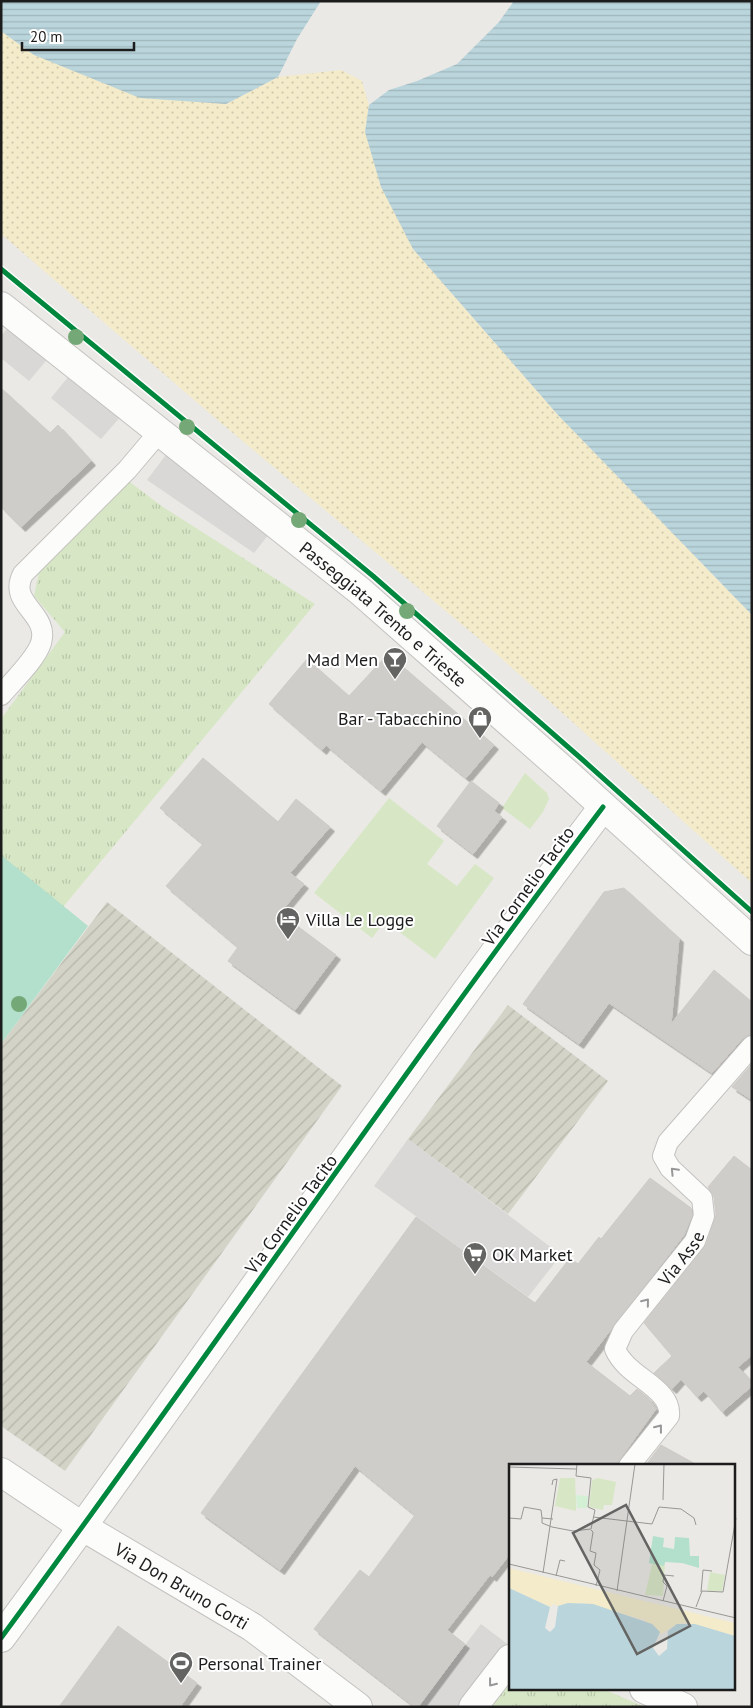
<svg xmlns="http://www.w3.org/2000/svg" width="753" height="1708" font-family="'PT Sans',sans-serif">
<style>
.religious{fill:#d9d8d6}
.construction{fill:url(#construction-furrows)}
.grass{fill:url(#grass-tufts)}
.sand{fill:url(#sand-dots)}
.garden{fill:#d7e7c5}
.pitch{fill:#b3e0cd}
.water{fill:url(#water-rules)}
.building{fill:#cfcdca;stroke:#cecbc7;filter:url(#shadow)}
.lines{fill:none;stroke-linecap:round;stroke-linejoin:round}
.lane-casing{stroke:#c3c2c1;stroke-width:22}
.street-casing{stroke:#c3c2c1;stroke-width:30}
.lane{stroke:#fcfcfb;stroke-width:20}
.street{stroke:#fcfcfb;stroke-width:28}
.cycleway-casing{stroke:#fff;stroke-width:8}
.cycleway{stroke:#00873e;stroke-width:5}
.tree{fill:#74a876}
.oneway{stroke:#979797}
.labels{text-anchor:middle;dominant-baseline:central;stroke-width:4;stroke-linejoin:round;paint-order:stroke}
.street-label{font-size:18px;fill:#1c1c1c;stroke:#fff}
.poi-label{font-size:18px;fill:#1c1c1c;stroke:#fff;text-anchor:start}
.inset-road{fill:none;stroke:#989795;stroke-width:1}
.view{fill:#646462;fill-opacity:0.15;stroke:#646462;stroke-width:2.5}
.inset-edge{fill:none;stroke:#1c1c1c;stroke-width:2.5}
</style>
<defs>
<pattern id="construction-furrows" width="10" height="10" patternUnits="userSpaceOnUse" patternTransform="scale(1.25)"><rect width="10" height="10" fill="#d4d3c7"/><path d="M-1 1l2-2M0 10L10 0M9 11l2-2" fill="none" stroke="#b5b5aa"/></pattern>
<pattern id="grass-tufts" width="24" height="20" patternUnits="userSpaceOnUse" patternTransform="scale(1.25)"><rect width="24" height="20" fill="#d7e7c5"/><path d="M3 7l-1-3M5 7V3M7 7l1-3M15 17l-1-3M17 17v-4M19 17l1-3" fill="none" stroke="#b8c6a9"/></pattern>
<pattern id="sand-dots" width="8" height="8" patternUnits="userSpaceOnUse" patternTransform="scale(1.25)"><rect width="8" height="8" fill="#f3ebca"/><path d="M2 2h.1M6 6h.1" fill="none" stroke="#d0c9ad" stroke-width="1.8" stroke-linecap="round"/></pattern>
<pattern id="water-rules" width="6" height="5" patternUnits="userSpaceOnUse" patternTransform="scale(1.25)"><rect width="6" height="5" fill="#bad5dc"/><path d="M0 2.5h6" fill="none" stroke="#9fb6bc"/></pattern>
<filter id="shadow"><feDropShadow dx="4.5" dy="4.5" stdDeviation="0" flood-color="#0004"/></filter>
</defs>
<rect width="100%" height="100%" fill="#ebe9e5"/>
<g class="religious">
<path d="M17,317L56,349L29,381L1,358V336Z"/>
<path d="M78,365L129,407L101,439L51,398Z"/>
<path d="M175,443L277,524L254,553L147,480Z"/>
<path d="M408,1139L561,1255L528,1297L374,1186Z"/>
<path d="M481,1624L510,1646L473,1707H418Z"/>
</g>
<g class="construction">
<path d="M107,902L342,1086L65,1471L1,1426V1044Z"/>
<path d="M508,1005L608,1081L508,1214L408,1139Z"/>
</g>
<g class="grass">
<path d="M127,480L163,507L315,604L63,907L1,915V719L65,632L34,596L40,567Z"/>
<path d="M510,1677V1689H603L645,1707H489Z"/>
</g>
<path class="sand" d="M1,31L34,55L226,104L278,77L341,70L362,81L369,105L365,132L413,249L558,415L752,615V883L490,648L227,428L1,234Z"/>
<g class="garden">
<path d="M525,773L547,793L549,799L543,812L530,829L502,808Z"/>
<path d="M389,798L444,841L427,864L457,886L475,864L494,878L435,959L385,921L372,938L314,893Z"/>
</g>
<path class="pitch" d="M1,855L88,926L1,1044Z"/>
<g class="water">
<path d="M1,1H321L297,39L278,77L226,104L140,98L34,55L1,31Z"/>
<path d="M514,1H752V615L558,415L413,249L381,187L365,132L369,105L389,90L417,81L457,64L499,22Z"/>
</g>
<g class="building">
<path d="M1,388L50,433L58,425L91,461L21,527L1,507Z"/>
<path d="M388,654L494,745L466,778L422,742L381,791L326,745L322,750L269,704L307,659L349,696Z"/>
<path d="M203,758L278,822L296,799L330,827L290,873L304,884L280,913L336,955L295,1010L228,961L238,947L166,886L203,844L160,808Z"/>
<path d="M471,781L499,803L494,811L502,817L473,854L437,826Z"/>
<path d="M624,888L679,938L671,1024L714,970L752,1002V1034L743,1038L712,1073L609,1003L579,1044L523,1004L604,892Z"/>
<path d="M752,1064V1100L732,1087Z"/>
<path d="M734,1156L752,1170V1355L738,1367L752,1382V1386L722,1412L704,1391L697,1397L681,1379L672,1389L654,1373L672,1356L644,1323L706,1245L716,1215L714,1197L708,1187Z"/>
<path d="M650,1178L691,1208L692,1215L684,1235L586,1362L630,1396L637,1389L648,1398L656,1409L620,1459L617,1466H510V1554L492,1577L490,1575L447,1630L465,1644L418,1707H415L314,1629L360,1570L369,1577L415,1515L355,1466L280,1570L201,1513L416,1217L535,1303L570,1258L578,1264L599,1237L601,1239Z"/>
<path d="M661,1445L699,1466H645Z"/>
<path d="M118,1626L197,1683L180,1707H59Z"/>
</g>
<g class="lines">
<g class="lane-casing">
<g id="lane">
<path d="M1,695C13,681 36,659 41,643C50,613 7,604 23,574L127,470L160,431"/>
<path id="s1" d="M629,1466L669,1416C672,1387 627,1378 615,1349L623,1331L695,1241L704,1216L702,1198L670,1168L663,1156L668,1142L752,1046"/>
</g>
</g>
<g class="street-casing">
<g id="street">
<path id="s2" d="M1,306L360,591L570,776L752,941"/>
<path id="s3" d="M1,1472L83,1527L252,1627L358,1707"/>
<path d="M1,1638C204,1363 397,1079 603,807"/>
<path d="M644,1689L683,1707"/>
<path d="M473,1707L510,1659"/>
</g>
</g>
<use href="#lane" class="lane"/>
<use href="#street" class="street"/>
<g class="cycleway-casing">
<g id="cycleway">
<path d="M1,269L373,576L584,761L752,912"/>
<path d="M1,1638C204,1363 397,1079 603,807"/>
</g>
</g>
<use href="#cycleway" class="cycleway"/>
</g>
<g class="tree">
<circle cx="76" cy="337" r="8"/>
<circle cx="187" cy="427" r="8"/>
<circle cx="299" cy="520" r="8"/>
<circle cx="407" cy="611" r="8"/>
<circle cx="19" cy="1004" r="8"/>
</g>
<defs><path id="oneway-chevron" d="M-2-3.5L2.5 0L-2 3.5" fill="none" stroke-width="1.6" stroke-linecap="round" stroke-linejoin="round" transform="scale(1.25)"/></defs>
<g class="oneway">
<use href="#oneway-chevron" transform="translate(674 1171) rotate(-134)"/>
<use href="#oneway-chevron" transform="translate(646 1302) rotate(-51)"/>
<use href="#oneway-chevron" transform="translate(659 1428) rotate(-52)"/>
<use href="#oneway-chevron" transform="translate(492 1683) rotate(128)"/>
</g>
<defs>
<g id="bar-pin" transform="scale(1.25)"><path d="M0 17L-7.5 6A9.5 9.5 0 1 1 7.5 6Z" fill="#646462" stroke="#fff"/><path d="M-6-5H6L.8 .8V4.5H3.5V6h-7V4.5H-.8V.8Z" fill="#fff"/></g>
<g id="shop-pin" transform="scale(1.25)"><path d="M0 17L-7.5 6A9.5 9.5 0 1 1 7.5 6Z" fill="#646462" stroke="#fff"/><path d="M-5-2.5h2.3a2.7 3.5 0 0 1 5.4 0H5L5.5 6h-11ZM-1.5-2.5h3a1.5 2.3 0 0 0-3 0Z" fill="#fff"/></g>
<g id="hotel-pin" transform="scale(1.25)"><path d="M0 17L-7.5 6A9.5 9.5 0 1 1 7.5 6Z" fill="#646462" stroke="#fff"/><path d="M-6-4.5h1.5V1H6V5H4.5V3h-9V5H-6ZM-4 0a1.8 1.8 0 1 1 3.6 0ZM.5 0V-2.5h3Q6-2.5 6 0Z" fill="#fff"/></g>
<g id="supermarket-pin" transform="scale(1.25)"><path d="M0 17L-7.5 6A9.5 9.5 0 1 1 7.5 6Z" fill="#646462" stroke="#fff"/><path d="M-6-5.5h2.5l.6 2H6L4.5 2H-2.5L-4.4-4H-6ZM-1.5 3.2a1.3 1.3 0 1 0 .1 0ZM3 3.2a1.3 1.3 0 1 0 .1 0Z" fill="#fff"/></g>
<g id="stadium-pin" transform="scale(1.25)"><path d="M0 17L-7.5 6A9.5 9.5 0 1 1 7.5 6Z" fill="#646462" stroke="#fff"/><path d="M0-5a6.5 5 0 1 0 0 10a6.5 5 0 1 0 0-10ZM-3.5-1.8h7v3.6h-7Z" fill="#fff"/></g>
</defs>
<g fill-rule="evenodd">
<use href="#bar-pin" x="395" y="659"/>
<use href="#shop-pin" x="480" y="718"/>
<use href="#hotel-pin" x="288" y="919"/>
<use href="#supermarket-pin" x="475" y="1254"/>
<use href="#stadium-pin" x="181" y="1663"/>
</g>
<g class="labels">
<g class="street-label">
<text stroke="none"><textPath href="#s2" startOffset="491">Passeggiata Trento e Trieste</textPath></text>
<text transform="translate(528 886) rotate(-54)">Via Cornelio Tacito</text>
<text transform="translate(291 1214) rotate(-54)">Via Cornelio Tacito</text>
<text stroke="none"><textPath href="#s1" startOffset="266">Via Asse</textPath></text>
<text stroke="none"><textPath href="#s3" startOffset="214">Via Don Bruno Corti</textPath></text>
</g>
<g class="poi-label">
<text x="378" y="659" text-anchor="end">Mad Men</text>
<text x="462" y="718" text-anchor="end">Bar - Tabacchino</text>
<text x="306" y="919">Villa Le Logge</text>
<text x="492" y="1254">OK Market</text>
<text x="198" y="1663">Personal Trainer</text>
</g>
</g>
<g transform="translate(509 1464)">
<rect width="226" height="226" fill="#ebe9e5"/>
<path d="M51,14H57V36L67,37V47L46,42ZM89,14L107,18L103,41H95L94,46L80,43L83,16ZM156,98L154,132L136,131L143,100L140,99ZM201,108L216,111L213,127H198Z" fill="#d7e7c5"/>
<path d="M0,104L226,159V172L177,159L168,160L152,170L135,156L74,139L49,142L45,140L41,143L0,124Z" fill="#f3ebca"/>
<path d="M67,31L79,32L78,44H68Z" fill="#d4f0d4"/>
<path d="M57,14H66L67,37H57Z" fill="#d7e7c5"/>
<path d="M144,72L155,74L154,83L165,85L166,73L180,74L181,92H190V104L173,99L156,98L155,102L140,99Z" fill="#b3e0cd"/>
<path d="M0,124L41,143L36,164L41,168L46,163L49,142L59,139L84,140L143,160L151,168L144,184L150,192L158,185L159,167L168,160H186L226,172V226H0Z" fill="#bad5dc"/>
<path class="inset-road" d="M133,0H150M0,3L67,5M154,36L155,0M84,53L143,60L150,43L172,45L185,54L187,61M0,54L12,55L15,43L32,46L33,54L44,55M33,54V59L43,63L64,67L82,65L86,46L79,43L82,14L67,12L68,0M82,66L84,68L81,87L87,89L85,101L91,106L87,122M0,100L227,154M34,109L48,15L44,16L43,21M47,112L51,96L56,97M108,127L126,0M192,128L194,106L203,107M154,137L158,122L154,118L155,111L165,112M187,143L193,127L214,128L227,54"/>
<path class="view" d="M117,41L181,162L128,190L64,69Z"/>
<rect width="226" height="226" class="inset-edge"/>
</g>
<rect width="753" height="1708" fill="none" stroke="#1c1c1c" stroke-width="5"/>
<path d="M22 42v8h112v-8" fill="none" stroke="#1c1c1c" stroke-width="2.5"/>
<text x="30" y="42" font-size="15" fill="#1c1c1c" stroke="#ffffff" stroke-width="4" paint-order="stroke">20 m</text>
</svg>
